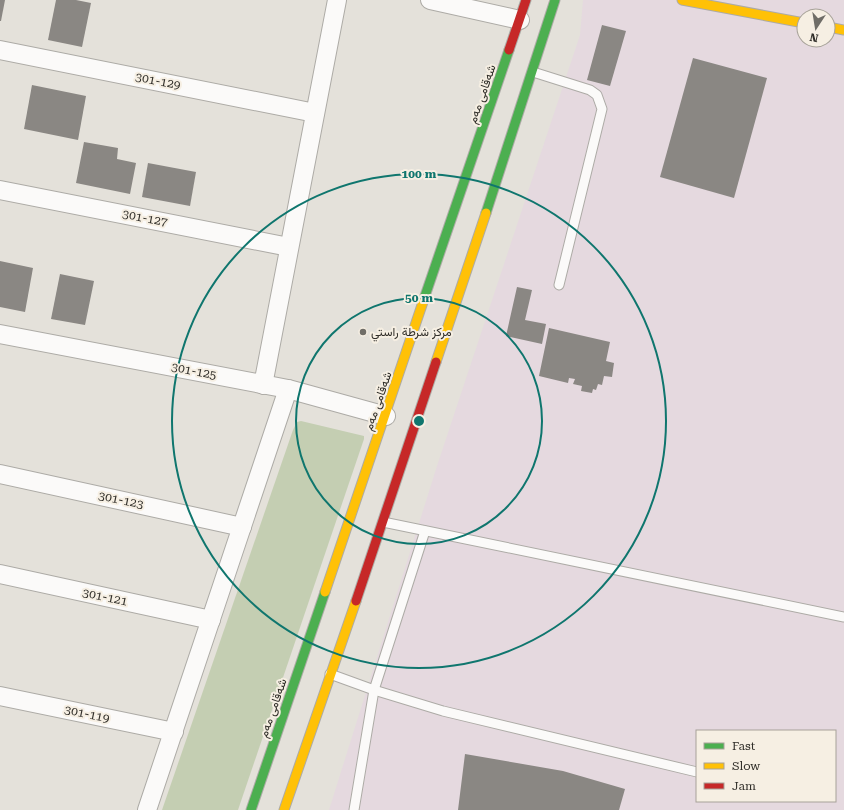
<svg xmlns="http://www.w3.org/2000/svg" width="844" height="810" font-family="'Roboto Serif',Vazirmatn,serif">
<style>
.industrial{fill:#e5d9df;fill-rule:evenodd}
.green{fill:#c4ceb2}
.building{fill:#8a8783}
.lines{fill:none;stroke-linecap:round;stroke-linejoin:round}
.lane-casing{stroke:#adaba6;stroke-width:11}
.street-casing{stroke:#adaba6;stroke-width:20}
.fast-casing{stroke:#adaba6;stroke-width:11}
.slow-casing{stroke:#adaba6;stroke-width:11}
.jam-casing{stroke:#adaba6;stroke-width:11}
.lane{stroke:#fbfaf9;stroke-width:9}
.street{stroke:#fbfaf9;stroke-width:18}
.fast{stroke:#4caf50;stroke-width:9}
.slow{stroke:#ffc107;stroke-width:9}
.jam{stroke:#c62828;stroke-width:9}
.ring{fill:none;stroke:#0f766e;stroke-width:2}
.poi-dot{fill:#6f6d67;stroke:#f6efe3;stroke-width:1.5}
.labels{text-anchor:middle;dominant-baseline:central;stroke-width:4;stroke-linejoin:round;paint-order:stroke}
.street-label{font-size:12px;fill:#302e29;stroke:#f6efe3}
.poi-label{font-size:12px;fill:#302e29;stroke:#f6efe3;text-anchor:start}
.centre{fill:#0f766e;stroke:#f6efe3;stroke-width:2}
.ring-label{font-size:12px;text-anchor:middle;font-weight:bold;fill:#0f766e;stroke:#f6efe3;stroke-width:4;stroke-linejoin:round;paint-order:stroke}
</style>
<rect width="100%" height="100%" fill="#e4e1da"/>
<path class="industrial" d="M583,0H844V810H329L437,466L580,35ZM804,16H828V40H804ZM697,731H835V801H697Z"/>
<path class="green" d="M301,421L364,436V439L238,810H162L293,430L297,422Z"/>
<g class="building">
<path d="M0,0H5L1,21H0Z"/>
<path d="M56,0H76L91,3L82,47L48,40Z"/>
<path d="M602,25L626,31L610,86L587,80Z"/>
<path d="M693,58L767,78L734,198L660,177Z"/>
<path d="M32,85L86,96L78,140L24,129Z"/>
<path d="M84,142L118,148L117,159L136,163L130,194L76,183Z"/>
<path d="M148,163L196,172L190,206L142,197Z"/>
<path d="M0,261L33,268L25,312L0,307Z"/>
<path d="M60,274L94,281L85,325L51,319Z"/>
<path d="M517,287L532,290L525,320L546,324L542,344L506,336Z"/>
<path d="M549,328L610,342L606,361L614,363L612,377L604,376L602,385L598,384L596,390L593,389L592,393L581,391L582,386L573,384L575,379L569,378L568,383L539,376Z"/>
<path d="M465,754L563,771L625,789L619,810H458Z"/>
</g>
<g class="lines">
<g class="lane-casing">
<g id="lane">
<path d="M533,72L590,90L597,95L602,109L559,285"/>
<path d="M383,522L844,617"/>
<path d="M330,674L374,690L443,711L697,772"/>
<path d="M354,810L374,690L425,531"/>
</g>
</g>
<g class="street-casing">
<g id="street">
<path d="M430,0L520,20"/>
<path d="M0,50L315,113"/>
<path d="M0,190L289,247"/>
<path d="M0,334L288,389L386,416"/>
<path d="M263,385L337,0"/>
<path d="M0,474L242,527"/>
<path d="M0,574L211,620"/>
<path d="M0,696L174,732"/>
<path d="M147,810L288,389"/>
</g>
</g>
<g class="fast-casing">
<g id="fast">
<path d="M486,213L555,0"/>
<path d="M424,299L509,50"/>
<path d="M251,810L325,592"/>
</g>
</g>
<g class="slow-casing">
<g id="slow">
<path d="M682,0L804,23"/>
<path d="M828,27L844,30"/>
<path d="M436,362L486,213"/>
<path d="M325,592L424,299"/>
<path d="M284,810L356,601"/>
</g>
</g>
<g class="jam-casing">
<g id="jam">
<path d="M509,50L526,0"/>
<path d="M356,601L436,362"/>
</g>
</g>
<use href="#lane" class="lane"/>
<use href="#street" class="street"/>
<use href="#fast" class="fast"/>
<use href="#slow" class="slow"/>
<use href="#jam" class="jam"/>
</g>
<g class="ring">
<circle cx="419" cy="421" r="123"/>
<circle cx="419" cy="421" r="247"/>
</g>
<circle class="poi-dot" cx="363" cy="332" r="4"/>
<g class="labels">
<g class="street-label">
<text transform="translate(158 81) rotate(11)">301-129</text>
<text transform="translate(482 94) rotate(-71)">شەقامی مەم</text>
<text transform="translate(145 218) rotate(11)">301-127</text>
<text transform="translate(194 371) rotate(11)">301-125</text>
<text transform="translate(378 401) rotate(-71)">شەقامی مەم</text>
<text transform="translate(121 500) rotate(12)">301-123</text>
<text transform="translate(105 597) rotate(12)">301-121</text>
<text transform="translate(273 708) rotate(-71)">شەقامی مەم</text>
<text transform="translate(87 714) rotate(12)">301-119</text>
</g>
<g class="poi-label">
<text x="371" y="332">مركز شرطة راستي</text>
</g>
</g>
<circle cx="419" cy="421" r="6" class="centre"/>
<g class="ring-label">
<text x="419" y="178">100 m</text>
<text x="419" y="302">50 m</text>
</g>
<rect x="696" y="730" width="140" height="72" fill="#f6efe3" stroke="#a7a299"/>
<rect x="704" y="743" width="20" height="6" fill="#4caf50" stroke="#a7a299"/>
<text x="732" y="750" font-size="12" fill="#302e29">Fast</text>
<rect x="704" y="763" width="20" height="6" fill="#ffc107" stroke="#a7a299"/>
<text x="732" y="770" font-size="12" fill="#302e29">Slow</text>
<rect x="704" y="783" width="20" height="6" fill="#c62828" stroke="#a7a299"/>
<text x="732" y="790" font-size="12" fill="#302e29">Jam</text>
<g transform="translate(816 28) rotate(192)"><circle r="19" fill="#f6efe3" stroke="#a7a299"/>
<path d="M0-3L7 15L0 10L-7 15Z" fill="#6f6d67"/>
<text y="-6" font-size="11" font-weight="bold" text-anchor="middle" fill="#302e29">N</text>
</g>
</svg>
